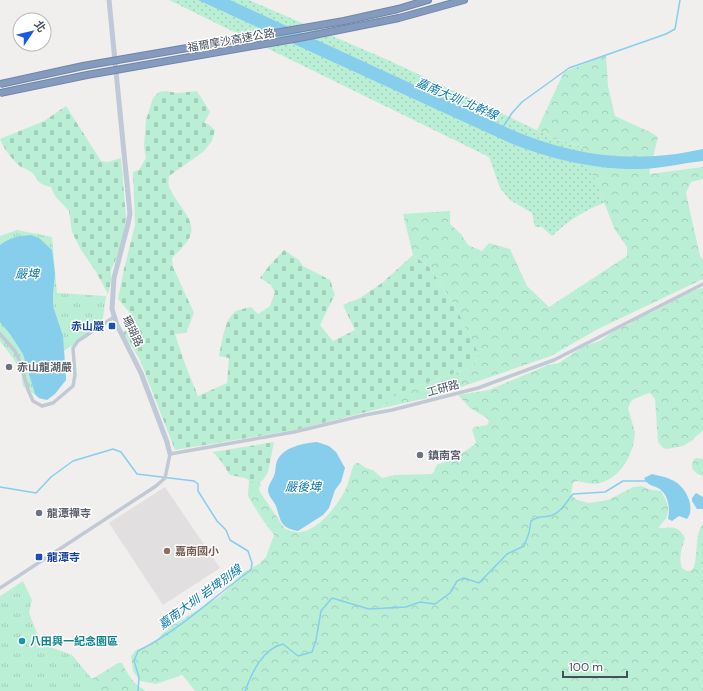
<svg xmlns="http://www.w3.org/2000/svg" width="703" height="691" font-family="'DM Sans','Noto Sans TC',sans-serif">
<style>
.education{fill:#e2dfe0}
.grass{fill:url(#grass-dots)}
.forest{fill:url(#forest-crowns)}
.cemetery{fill:url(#cemetery-stones)}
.park{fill:url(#park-tufts)}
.water{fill:#87ceed}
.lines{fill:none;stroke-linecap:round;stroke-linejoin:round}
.stream{stroke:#87ceed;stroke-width:1.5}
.highway-casing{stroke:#7086aa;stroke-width:8}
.street{stroke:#c1c9d4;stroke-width:3.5}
.secondary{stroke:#c0c9d7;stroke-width:5}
.highway{stroke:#859bbe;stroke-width:6}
.highway-bridge-casing{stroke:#7086aa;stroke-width:8;stroke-linecap:butt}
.highway-bridge{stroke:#859bbe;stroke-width:6}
.transit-dot{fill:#1a4fb4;stroke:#fff;stroke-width:1.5}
.worship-dot{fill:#6b7280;stroke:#fff;stroke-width:1.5}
.education-dot{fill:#8d6e63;stroke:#fff;stroke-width:1.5}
.culture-dot{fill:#0f9aa8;stroke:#fff;stroke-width:1.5}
.labels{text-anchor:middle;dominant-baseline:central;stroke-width:3;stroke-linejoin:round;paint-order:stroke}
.street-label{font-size:11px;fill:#464f5c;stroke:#fff}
.transit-label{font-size:11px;font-weight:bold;fill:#164399;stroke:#fff;text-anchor:end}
.worship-label{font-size:11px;font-weight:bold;fill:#5b616d;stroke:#fff;text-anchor:start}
.education-label{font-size:11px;font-weight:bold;fill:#785e54;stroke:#fff;text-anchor:start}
.culture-label{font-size:11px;font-weight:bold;fill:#0d838f;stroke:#fff;text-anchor:start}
.water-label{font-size:12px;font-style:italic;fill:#0a79ab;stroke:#fff}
</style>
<defs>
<pattern id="grass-dots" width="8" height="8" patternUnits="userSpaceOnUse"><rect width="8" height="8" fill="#bbefd5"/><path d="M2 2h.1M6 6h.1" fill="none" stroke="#a2cfb9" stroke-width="1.8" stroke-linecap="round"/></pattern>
<pattern id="forest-crowns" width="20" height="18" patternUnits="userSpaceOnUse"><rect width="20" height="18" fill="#bbefd5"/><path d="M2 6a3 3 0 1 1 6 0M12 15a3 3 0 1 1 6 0" fill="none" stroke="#a2cfb9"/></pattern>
<pattern id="cemetery-stones" width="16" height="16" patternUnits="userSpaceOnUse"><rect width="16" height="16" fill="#bbefd5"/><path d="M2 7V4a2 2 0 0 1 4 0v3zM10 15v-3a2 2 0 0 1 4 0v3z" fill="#a2cfb9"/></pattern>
<pattern id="park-tufts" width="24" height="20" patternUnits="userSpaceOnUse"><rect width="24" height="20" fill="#bbefd5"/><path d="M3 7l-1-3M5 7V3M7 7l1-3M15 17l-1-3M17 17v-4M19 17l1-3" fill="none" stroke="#a2cfb9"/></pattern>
</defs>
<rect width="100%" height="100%" fill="#f1eeee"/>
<path class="education" d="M165,487L220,568L163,605L109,523Z"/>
<path class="grass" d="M169,0H249L388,60L554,138L582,147L593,171L604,203C585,210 568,221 552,236L542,227H535L532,213L510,200L500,188L489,157Z"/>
<g class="forest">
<path d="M606,55L608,86L615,116L650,132L658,137L649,174L703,167V179L691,182L686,193L700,256L703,260V279L598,329L551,356L432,397L382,408L398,393L474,366L478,354L455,306L429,267L413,255L403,214L450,211V224L461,234L468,245L482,251L489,243L510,249L527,286L549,307L627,256V247L615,230L582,147L554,138L537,130L564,72Z"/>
<path d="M703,288V431L695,437L693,440L683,446L667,449L663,448L658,442L655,399L650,393L646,394L632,400L628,408L635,432C634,453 622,477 600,483C592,485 583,482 576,481L573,483L571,495L577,500L589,503L608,500L633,487L641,486L652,490L661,491C666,500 671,508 666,518C664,522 660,524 659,528C673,528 677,524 685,538C682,548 678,557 682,568C703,583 691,537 703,524V691H195L185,678L182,675L156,684L140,681L133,671L131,656L136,650L147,646L155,641L173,625L219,597L227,590L242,573L259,564L266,557L274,535L262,519L248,496L249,480L259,477L261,485L259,488L260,492L285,529C289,530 295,533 300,532C319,531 341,501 347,486C349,481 352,467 354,465C355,463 356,463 359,463L366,468L373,470L382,478L395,475L431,474L434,472L435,468L437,465L458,456L474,445L476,442L472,430L474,427L487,425L489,421L487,418L470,408L458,395L489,390L548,365L559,363L584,346L600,341L615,330L630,324L639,317L651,313L695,290Z"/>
<path d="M696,458L703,459V476L697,474L692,468L693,460Z"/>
<path d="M118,663H122C128,675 134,685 146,691H54L85,671L92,679Z"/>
</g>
<g class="cemetery">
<path d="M166,91L177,93L197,91L210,112L204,123L208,124L215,130L212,141L203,152L169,176C168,181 168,187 171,191C177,204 197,221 190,236C188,243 177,253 172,258L173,267L194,313L186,333L175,334L185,364L198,396L227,383L229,358L219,356C222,343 224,319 236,311C240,309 247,308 251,307L258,314L270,306L275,292L270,284L260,278L269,266L284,250L299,260L303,266L330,280C333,286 331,288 335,294L320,325L333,341L355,330L343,305L360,298L382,283L413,255L429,267L455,306L478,353L474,366L398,393L382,408L295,430L175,450L140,360L123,332L129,330L130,313L118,299L124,269L135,225L133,172L139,170L146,158L144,147L146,120L153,98L159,92Z"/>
<path d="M66,106L101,161L108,162L121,158L126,217L124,232L117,257L111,270V282L108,294L95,270L81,250L72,232L69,211L55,196L51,187C35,184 40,179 30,171C27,169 24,168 21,167C12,160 4,149 0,139L44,121Z"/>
<path d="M274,442L268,472L263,480L256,484L245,478L230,475L221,461L213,452Z"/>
</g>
<g class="park">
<path d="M17,230L52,237L57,293L106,296L102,325L64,351L66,380L47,400L39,398L23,386L21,373L15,361L0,341V236Z"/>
<path d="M23,581L32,600L29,613L38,636L50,647L72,655L102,691H0V596Z"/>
</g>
<g class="water">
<path d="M198,0H230L510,129C560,151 613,161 667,155C679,154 691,151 703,149V161C683,163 659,169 639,169C597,170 549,159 510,143Z"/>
<path d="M31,235L39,238L52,250L55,274L53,294V306L63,336L66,380L55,394L47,400L39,398L35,394L23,354L10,334L0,322V245C11,237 18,236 31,235Z"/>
<path d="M317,442L329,446L336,452L345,468L341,482L335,490L329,508L323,515L298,531C281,528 281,522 276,506C274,501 268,496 268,490C268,486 272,480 274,476C276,471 275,466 277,461C283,447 304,443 317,442Z"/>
<path d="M652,474C660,476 667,477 674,481C686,487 696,508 687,519L679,516L672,521L668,519C670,509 669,498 662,491C655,484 649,488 644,478Z"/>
<path d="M696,493L703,497V509H697L692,501V498Z"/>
</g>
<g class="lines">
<g class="stream">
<path d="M503,127L512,113L522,102L569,68L666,34L675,29L680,0"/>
<path d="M0,487L36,493L51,477L73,461L113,449L121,452L137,474L194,481L198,484V491L217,521L226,530L230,540L248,551L252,563L251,570C213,597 179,631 138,651L134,661L139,677L138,691"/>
<path d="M245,691C252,673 262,649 283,644L298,656L312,652L316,640L321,611L332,598L369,609L406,607L420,602L435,604L450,593L457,581L464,578L479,583L507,554L524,546L529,533L531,521C541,515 540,518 550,516C560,514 567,501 573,494L605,492L623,481H647"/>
</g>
<g class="highway-casing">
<g id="highway">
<path d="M398,9L428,0"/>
<path d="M399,18L464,0"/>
</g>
</g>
<g class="street">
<path d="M0,334L15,351L21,364L28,390L33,401L42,406L53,403L73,386L75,375L73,348L78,341L114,317"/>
<path d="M0,588L156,486L165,478L170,454L294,432L365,415L392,410L478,388L554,360L703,284"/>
</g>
<path class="secondary" d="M109,0L130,214L128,224L114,278L112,309L117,325L141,373L167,442L170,454"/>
<use href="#highway" class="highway"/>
<g class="highway-bridge-casing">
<g id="highway-bridge">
<path d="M0,84L83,66L344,21L398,9"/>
<path d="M0,93L87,75L299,38L399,18"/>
</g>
</g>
<use href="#highway-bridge" class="highway-bridge"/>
</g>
<g class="transit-dot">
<rect x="108" y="322" width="8" height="8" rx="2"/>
<rect x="35" y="553" width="8" height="8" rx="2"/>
</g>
<g class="worship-dot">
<circle cx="9" cy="367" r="4"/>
<circle cx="420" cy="455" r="4"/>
<circle cx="39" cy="513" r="4"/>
</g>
<circle class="education-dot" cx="167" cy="551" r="4"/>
<circle class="culture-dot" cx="22" cy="641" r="4"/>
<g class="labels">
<g class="street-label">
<text transform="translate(231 40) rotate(-10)">福爾摩沙高速公路</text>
<text transform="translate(133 331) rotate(64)">珊瑚路</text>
<text transform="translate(443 388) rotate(-15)">工研路</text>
</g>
<g class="transit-label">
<text x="104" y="326">赤山巖</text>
<text x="47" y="557" text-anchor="start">龍潭寺</text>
</g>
<g class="worship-label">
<text x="17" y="367">赤山龍湖嚴</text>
<text x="428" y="455">鎮南宮</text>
<text x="47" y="513">龍潭禪寺</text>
</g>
<g class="education-label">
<text x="175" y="551">嘉南國小</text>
</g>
<g class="culture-label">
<text x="30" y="641">八田與一紀念園區</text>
</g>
<g class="water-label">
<text transform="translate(457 99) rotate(23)">嘉南大圳 北幹線</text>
<text x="27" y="274">嚴埤</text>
<text x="303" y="487">嚴後埤</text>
<text transform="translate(200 597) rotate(-36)">嘉南大圳 岩埤別線</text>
</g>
</g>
<g transform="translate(32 32) rotate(55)"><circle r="19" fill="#ffffff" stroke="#b5b9be"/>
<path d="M0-3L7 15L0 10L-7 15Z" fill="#165be3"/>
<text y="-6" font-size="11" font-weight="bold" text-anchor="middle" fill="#464f5c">北</text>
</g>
<path d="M563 671v6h64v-6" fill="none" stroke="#464f5c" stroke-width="2"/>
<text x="569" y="671" font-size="12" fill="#464f5c" stroke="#ffffff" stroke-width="3" paint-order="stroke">100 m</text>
</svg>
